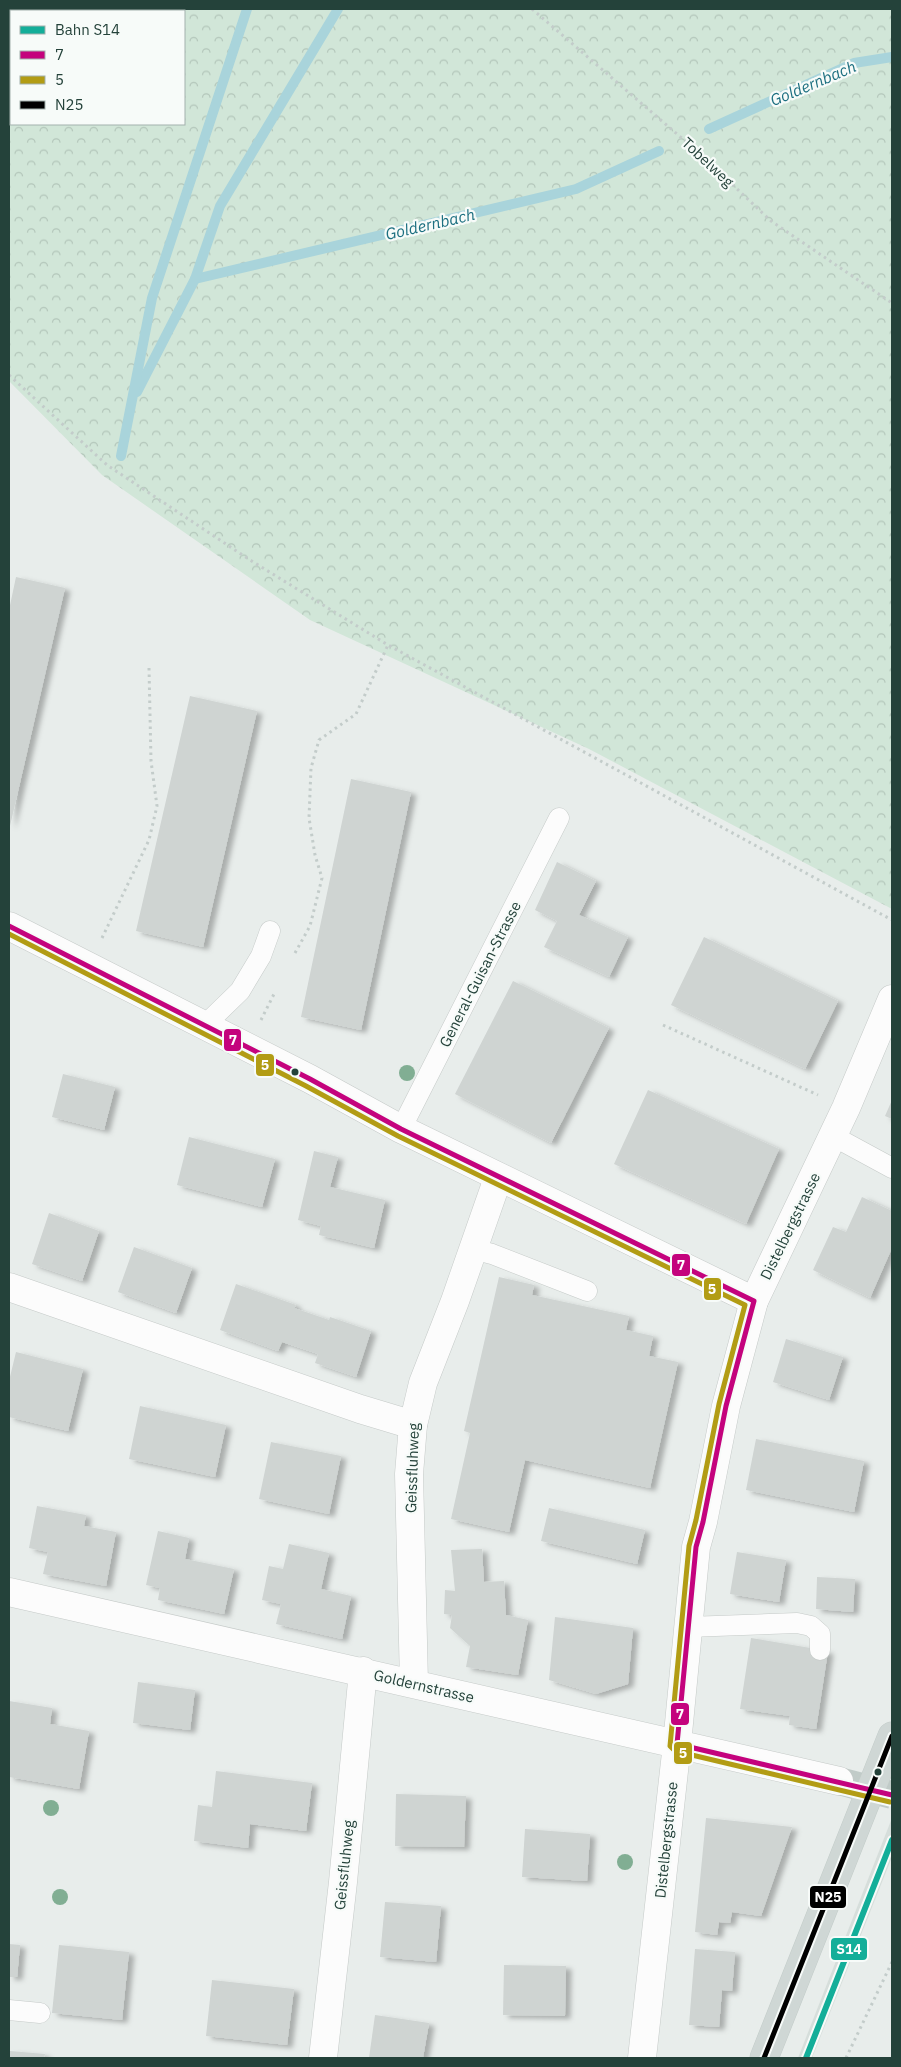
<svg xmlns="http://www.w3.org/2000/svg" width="901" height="2067" font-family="'IBM Plex Sans',sans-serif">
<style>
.built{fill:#d6dedb}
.forest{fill:url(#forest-crowns);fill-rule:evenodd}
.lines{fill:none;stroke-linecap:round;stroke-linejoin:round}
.stream{stroke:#a9d4db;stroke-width:10}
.building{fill:#cfd4d2;filter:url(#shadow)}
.minor-tunnel{stroke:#c1cbc8;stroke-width:28;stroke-dasharray:28 14;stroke-linecap:butt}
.service-casing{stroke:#c5cac8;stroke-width:21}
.minor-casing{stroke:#c5cac8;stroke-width:29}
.primary-casing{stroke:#c3ccc9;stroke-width:29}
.path{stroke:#c3ccca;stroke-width:3;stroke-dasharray:2.5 4;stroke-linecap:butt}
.service{stroke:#fcfcfc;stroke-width:20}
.minor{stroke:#fcfcfc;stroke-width:28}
.primary{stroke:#cfd7d5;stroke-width:28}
.bus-1-casing{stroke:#f7fbf9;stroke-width:9}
.bus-2-casing{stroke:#f7fbf9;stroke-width:9}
.bus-3-casing{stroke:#f7fbf9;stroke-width:9}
.bus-1{stroke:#c4037d;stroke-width:5}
.bus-2{stroke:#b29c14;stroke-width:5}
.bus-3{stroke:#000;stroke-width:5}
.rail-1-casing{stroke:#f7fbf9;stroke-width:10}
.rail-1{stroke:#13ae99;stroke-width:6}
.tree{fill:#81ae93}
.bus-dot{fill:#24423a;stroke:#f7fbf9;stroke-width:2}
.labels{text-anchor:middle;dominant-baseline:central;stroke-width:4.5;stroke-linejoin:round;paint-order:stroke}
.street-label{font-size:15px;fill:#24423a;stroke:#f7fbf9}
.water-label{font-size:16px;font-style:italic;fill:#1c6f80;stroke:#f7fbf9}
.line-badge{stroke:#f7fbf9;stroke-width:2}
.badge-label{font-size:14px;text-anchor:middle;font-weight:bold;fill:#fff}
</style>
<defs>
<pattern id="forest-crowns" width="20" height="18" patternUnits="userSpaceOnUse" patternTransform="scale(1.25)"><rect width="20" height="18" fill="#d1e6d8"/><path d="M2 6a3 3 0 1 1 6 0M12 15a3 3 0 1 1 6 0" fill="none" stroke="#b3c6ba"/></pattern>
<filter id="shadow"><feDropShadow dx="5.5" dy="3" stdDeviation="2.5" flood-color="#0004"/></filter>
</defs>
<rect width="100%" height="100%" fill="#e8edeb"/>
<path class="built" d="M892,1818V1857L812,2058H798Z"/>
<path class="forest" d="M9,9H892V909L589,749L310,620L102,475L9,381ZM11,11H184V124H11Z"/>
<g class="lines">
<g class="stream">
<path d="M709,129L854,63L892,57"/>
<path d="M195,279L576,189L659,151"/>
<path d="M137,392L195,279L220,206L338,9"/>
<path d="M121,456L152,298L247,9"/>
</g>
</g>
<g class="building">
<path d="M16,577L65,588L10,826L9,610Z"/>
<path d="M190,696L257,711L203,947L136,931Z"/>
<path d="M351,779L411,792L361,1030L301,1017Z"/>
<path d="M557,862L596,881L579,915L628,937L609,977L544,947L557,921L535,910Z"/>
<path d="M704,937L838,1001L805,1069L671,1005Z"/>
<path d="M513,981L609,1028L551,1143L455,1094Z"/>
<path d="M63,1074L115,1087L104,1130L52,1117Z"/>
<path d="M648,1090L779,1149L746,1224L614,1164Z"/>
<path d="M892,1100V1119L885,1116Z"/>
<path d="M189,1137L275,1159L262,1207L177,1185Z"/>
<path d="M314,1151L338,1157L330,1187L385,1200L374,1248L319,1235L321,1226L298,1220Z"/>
<path d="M862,1197L892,1211V1248L870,1298L813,1270L833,1227L846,1232Z"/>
<path d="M49,1213L99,1231L82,1281L32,1264Z"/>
<path d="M134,1247L192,1268L176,1313L118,1292Z"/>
<path d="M499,1277L534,1285L532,1295L629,1316L626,1330L653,1336L649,1356L678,1362L650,1488L525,1460L509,1532L451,1519L470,1433L464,1431Z"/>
<path d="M236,1284L296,1305L294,1308L329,1320L330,1317L371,1331L356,1377L315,1363L318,1354L282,1342L278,1351L220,1330Z"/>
<path d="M786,1339L843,1357L829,1400L773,1382Z"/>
<path d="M16,1352L83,1369L68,1431L9,1417V1381Z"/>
<path d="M140,1406L226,1425L215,1477L129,1459Z"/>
<path d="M756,1439L864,1461L854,1512L746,1490Z"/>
<path d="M271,1442L341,1456L329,1514L259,1499Z"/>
<path d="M37,1506L86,1515L84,1526L116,1532L106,1586L43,1574L48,1552L29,1548Z"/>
<path d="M549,1508L645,1530L637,1564L541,1541Z"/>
<path d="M158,1531L189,1538L185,1559L234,1569L224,1614L158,1600L160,1588L146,1585Z"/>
<path d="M289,1544L329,1553L321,1589L351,1596L342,1639L276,1624L281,1604L262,1600L269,1566L283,1569Z"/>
<path d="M482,1549L484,1582L504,1581L506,1615L528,1620L518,1675L466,1667L470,1646L450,1628L452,1615L444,1614L445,1590L455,1591L451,1550Z"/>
<path d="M737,1552L786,1560L779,1602L730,1594Z"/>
<path d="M817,1577L855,1579L853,1612L816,1609Z"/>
<path d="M555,1617L633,1628L628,1684L596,1694L549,1680Z"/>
<path d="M751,1638L828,1651L816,1729L789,1725L790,1716L740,1709Z"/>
<path d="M138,1682L195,1690L190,1730L133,1723Z"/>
<path d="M9,1701L52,1708L50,1724L89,1731L79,1789L9,1777Z"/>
<path d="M216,1771L312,1783L306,1831L250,1824L248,1848L194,1841L198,1805L212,1807Z"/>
<path d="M396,1794L466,1796L464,1847L395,1846Z"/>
<path d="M706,1818L792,1827L761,1916L732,1912L730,1923L719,1922L717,1935L695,1932Z"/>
<path d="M525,1829L590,1834L587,1881L522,1877Z"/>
<path d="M385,1902L441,1906L436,1962L380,1957Z"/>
<path d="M9,1944L20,1945L17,1977H9Z"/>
<path d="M59,1945L129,1952L122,2020L52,2013Z"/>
<path d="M695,1949L735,1952L732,1991L722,1990L719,2027L689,2025Z"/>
<path d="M504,1965L566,1966L565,2016L503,2015Z"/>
<path d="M212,1980L294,1989L287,2045L206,2036Z"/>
<path d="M375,2015L429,2023L423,2058H369Z"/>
<path d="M10,2051L45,2054L44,2058H10Z"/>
</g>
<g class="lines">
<path class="minor-tunnel" d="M839,1781L892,1795"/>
<g class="service-casing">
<g id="service">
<path d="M205,1025L240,991L261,956L270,931"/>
<path d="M401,1129L559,818"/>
<path d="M833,1136L892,1168"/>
<path d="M473,1249L492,1254L587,1291"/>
<path d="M688,1627L797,1623L811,1626L820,1634V1650"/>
<path d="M9,2010L40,2013"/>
</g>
</g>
<g class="minor-casing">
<g id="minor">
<path d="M9,926L310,1079L401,1129L754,1301"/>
<path d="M9,1287L360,1409L413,1425"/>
<path d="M9,1592L839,1781"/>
<path d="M414,1683L409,1474L413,1425L423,1383L455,1301L498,1178"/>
<path d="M323,2058L343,1882L363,1671"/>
<path d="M642,2058L677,1744L696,1547L703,1522L726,1406L754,1301L846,1108L892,999"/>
</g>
</g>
<g class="primary-casing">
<path id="primary" d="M764,2058L892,1736"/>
</g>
<g class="path">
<path d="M532,9L699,153L771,221L892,303"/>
<path d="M9,375L107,465L250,560L388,645L892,920"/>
<path d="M102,938L149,840L157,806L151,761L149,668"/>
<path d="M295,953L310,926L322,878L315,855L309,818L311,768L319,740L356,714L388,645"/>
<path d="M261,1020L274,994"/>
<path d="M663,1025L818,1095"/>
<path d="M846,2058L892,1962"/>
</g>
<use href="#service" class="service"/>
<use href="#minor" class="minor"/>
<use href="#primary" class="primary"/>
<g class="bus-1-casing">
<path id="bus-1" d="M9,926L310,1079L401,1129L754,1301L726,1406L703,1522L696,1547L677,1744L892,1795"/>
</g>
<g class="bus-2-casing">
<path id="bus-2" d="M9,934L306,1086L398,1136L745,1305L719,1404L696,1520L689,1546L670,1746L675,1751L890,1802"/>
</g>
<g class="bus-3-casing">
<path id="bus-3" d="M764,2058L892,1736"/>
</g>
<use href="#bus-1" class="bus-1"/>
<use href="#bus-2" class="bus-2"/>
<use href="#bus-3" class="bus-3"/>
<g class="rail-1-casing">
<path id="rail-1" d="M806,2058L892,1840"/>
</g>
<use href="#rail-1" class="rail-1"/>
</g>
<g class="tree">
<circle cx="407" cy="1073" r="8"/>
<circle cx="51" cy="1808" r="8"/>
<circle cx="625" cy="1862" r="8"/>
<circle cx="60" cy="1897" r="8"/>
</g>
<g class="bus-dot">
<circle cx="295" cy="1072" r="4.5"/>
<circle cx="878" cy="1772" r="4.5"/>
</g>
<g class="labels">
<g class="street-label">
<text transform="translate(708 162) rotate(43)">Tobelweg</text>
<text transform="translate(480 974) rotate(-63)">General-Guisan-Strasse</text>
<text transform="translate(790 1226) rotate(-64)">Distelbergstrasse</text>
<text transform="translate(412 1468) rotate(-88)">Geissfluhweg</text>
<text transform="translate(424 1686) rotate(13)">Goldernstrasse</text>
<text transform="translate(666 1840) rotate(-84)">Distelbergstrasse</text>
<text transform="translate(344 1865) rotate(-84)">Geissfluhweg</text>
</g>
<g class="water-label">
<text transform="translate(813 83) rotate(-23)">Goldernbach</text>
<text transform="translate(430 224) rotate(-13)">Goldernbach</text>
</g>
</g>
<g class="line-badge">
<rect x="223" y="1028" width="19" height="24" rx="5" fill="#c4037d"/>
<rect x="255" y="1053" width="20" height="24" rx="5" fill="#b29c14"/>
<rect x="671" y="1253" width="20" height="24" rx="5" fill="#c4037d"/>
<rect x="703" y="1277" width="19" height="24" rx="5" fill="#b29c14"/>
<rect x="670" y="1702" width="20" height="24" rx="5" fill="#c4037d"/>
<rect x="673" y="1741" width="20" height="24" rx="5" fill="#b29c14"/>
<rect x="809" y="1885" width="38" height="24" rx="5" fill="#000"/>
<rect x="830" y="1937" width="38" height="24" rx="5" fill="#13ae99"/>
</g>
<g class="badge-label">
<text x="233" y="1045">7</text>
<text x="265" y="1070">5</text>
<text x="681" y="1270">7</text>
<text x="712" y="1294">5</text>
<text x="680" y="1719">7</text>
<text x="683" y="1758">5</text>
<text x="828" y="1902">N25</text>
<text x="849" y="1954">S14</text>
</g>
<rect width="901" height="2067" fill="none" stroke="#24423a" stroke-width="20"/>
<rect x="10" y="10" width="175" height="115" fill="#f7fbf9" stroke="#a3b1ad"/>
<rect x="20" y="26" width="25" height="8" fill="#13ae99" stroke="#a3b1ad"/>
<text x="55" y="35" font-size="15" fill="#24423a">Bahn S14</text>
<rect x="20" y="51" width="25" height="8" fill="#c4037d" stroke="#a3b1ad"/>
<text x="55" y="60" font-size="15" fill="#24423a">7</text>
<rect x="20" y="76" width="25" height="8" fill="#b29c14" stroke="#a3b1ad"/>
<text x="55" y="85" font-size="15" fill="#24423a">5</text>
<rect x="20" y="101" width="25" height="8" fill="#000000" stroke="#a3b1ad"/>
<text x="55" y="110" font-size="15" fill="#24423a">N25</text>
</svg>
